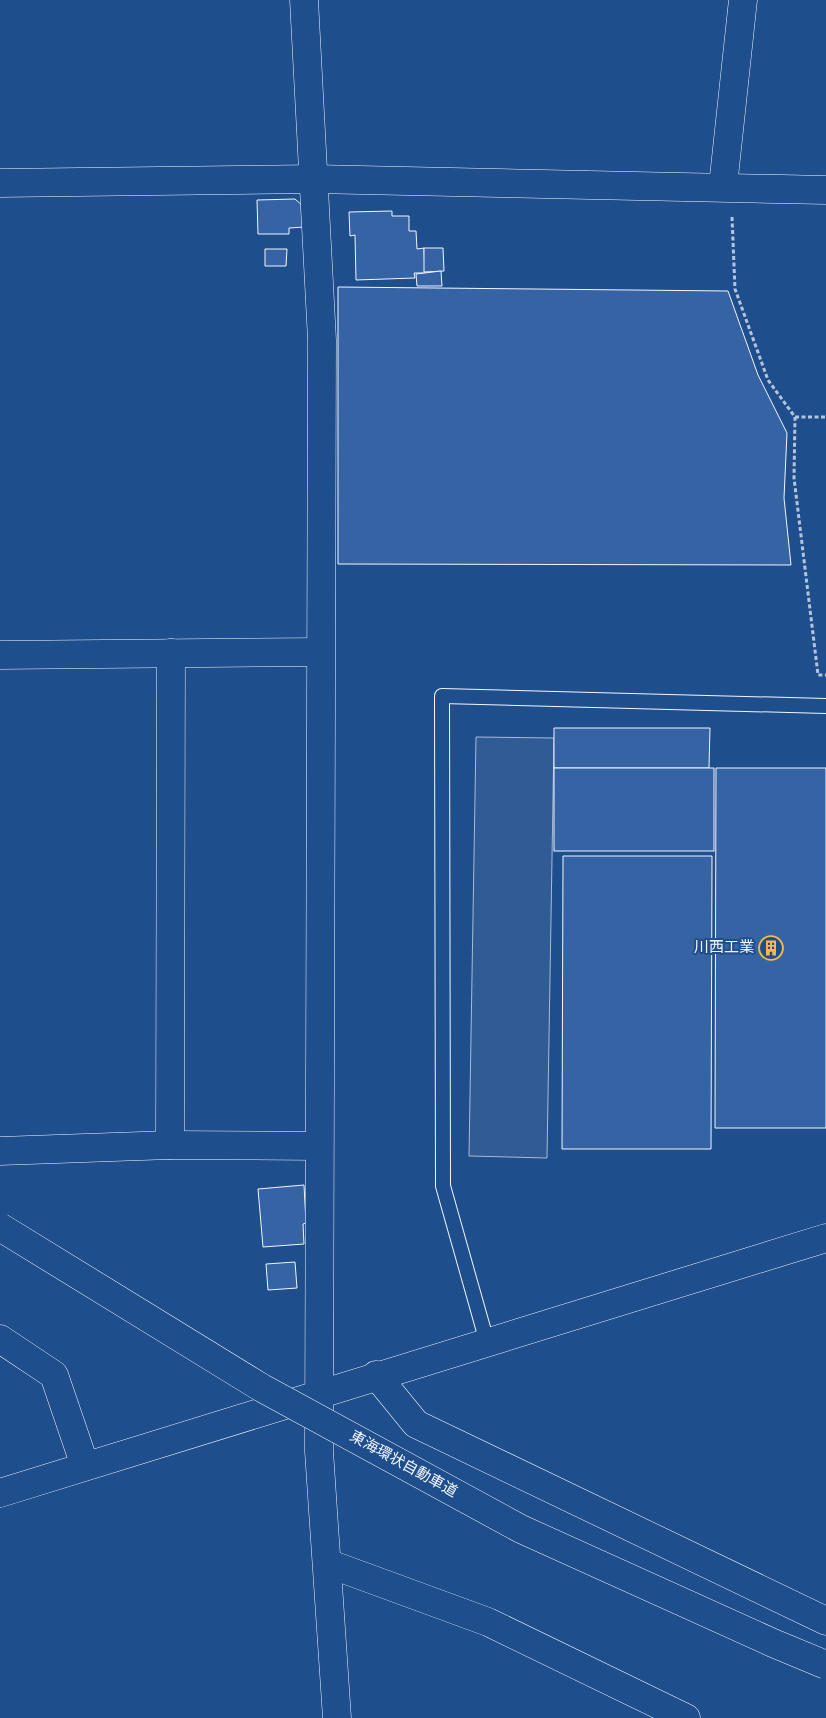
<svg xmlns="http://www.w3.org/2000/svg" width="826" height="1718" font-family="Overpass,'Noto Sans JP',sans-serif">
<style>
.built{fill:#305b95;stroke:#a8bbd7}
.building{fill:#3563a3;stroke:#f2f6ff}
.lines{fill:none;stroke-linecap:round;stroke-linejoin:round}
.service-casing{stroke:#f2f6ff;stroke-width:16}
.minor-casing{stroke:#f2f6ff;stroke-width:29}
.tertiary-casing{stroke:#f2f6ff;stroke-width:29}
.path{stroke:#b3c4dc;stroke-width:3;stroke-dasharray:4 2.5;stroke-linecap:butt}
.service{stroke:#1f4e8c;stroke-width:14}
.minor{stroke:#1f4e8c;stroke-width:28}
.tertiary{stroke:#1f4e8c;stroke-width:28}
.motorway-bridge-casing{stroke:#f2f6ff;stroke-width:29;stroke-linecap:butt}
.motorway-bridge{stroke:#1f4e8c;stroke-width:28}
.labels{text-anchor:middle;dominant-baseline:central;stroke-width:4;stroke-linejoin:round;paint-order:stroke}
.poi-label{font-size:15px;fill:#f2f6ff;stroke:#1f4e8c;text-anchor:end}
.street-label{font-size:15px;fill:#f2f6ff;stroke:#1f4e8c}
</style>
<rect width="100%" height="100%" fill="#1f4e8c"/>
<path class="built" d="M476,737L554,738L547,1158L469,1156Z"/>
<g class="building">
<path d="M295,199L304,207L305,227L289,228V234H258L257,200Z"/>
<path d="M392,211V216H409V231H416L417,249L424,248L425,273H414L415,278L356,280L355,235L350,236L349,212Z"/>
<path d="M424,248H443L444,271L424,272Z"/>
<path d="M265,249H287L286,266H265Z"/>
<path d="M441,271L442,286H417L416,274Z"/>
<path d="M338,287L728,291L758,375L787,433L784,498L791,565L338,564Z"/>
<path d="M554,728H710L709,768H554Z"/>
<rect x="554" y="768" width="160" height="83"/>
<path d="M716,768H826V1128H715Z"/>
<path d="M563,856H712L711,1149H562Z"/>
<path d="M304,1185L306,1223L303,1224L304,1244L263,1247L258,1189Z"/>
<path d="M295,1262L297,1288L268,1290L266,1264Z"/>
</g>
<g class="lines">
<g class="service-casing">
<path id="service" d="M487,1342L443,1186L442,696L826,706"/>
</g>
<g class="minor-casing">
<g id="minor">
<path d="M304,0L322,340L319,1451L337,1718"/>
<path d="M0,183L314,179L826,190"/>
<path d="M723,186L743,0"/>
<path d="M0,655L320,652"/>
<path d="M170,1145L171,653"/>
<path d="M0,1151L170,1145L318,1146"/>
<path d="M0,1339L54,1375L85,1466"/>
<path d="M376,1375L416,1424L826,1621"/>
<path d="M327,1563L488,1622L686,1718"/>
</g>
</g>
<g class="tertiary-casing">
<path id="tertiary" d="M0,1493L826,1238"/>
</g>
<g class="path">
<path d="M732,217L735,289L768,380L795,417L794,478L818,675H826"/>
<path d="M795,417H826"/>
</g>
<use href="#service" class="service"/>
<use href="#minor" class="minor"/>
<use href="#tertiary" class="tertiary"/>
<g class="motorway-bridge-casing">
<path id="motorway-bridge" d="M0,1227L262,1388L521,1529L773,1643L826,1665"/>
</g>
<use href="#motorway-bridge" class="motorway-bridge"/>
</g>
<defs>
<g id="building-ring" transform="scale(1.25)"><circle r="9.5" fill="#1f4e8c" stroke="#ffb74d" stroke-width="1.5"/><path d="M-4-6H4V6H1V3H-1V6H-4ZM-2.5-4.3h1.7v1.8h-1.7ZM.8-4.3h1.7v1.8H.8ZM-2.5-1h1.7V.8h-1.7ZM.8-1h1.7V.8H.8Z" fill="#ffb74d"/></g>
</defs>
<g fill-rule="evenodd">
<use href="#building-ring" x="771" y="948"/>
</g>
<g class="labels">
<g class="poi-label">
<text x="754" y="948">川西工業</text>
</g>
<g class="street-label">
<text transform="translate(403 1465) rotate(29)">東海環状自動車道</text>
</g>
</g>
</svg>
